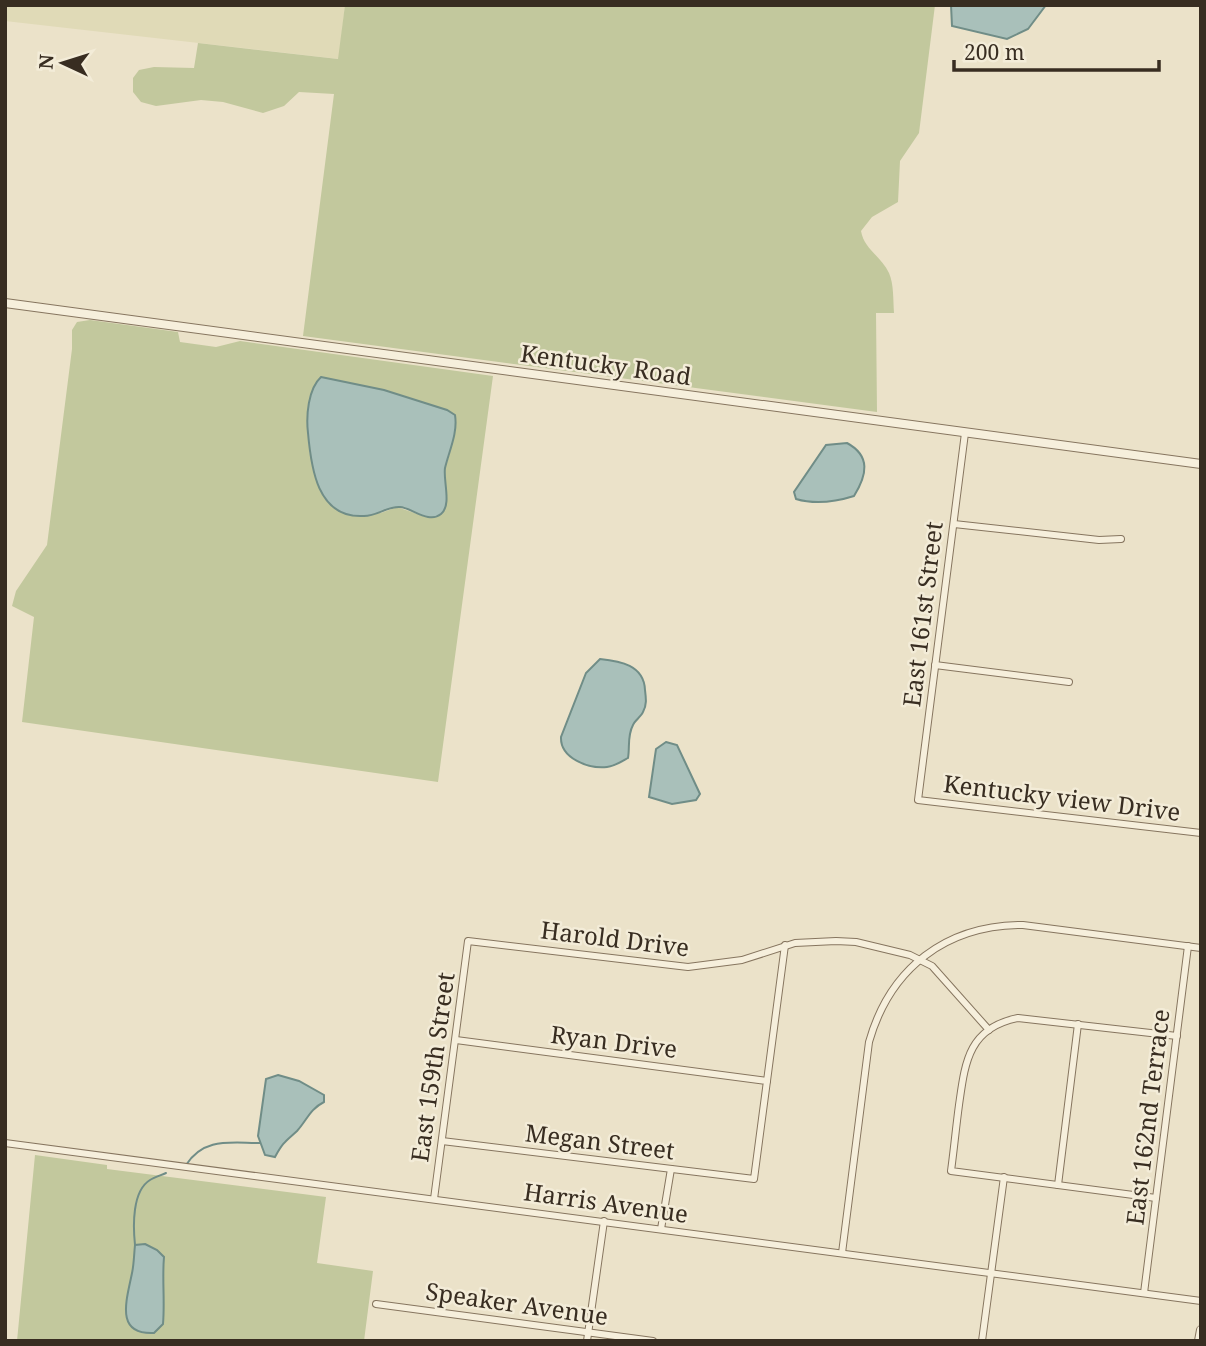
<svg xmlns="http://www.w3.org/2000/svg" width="1206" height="1346" font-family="'Noto Serif',serif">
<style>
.farmland{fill:#e0dab7}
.green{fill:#c2c89d;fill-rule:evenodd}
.water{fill:#a9c0ba;stroke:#708d87;stroke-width:2}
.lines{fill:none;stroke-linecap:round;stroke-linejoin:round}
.stream{stroke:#708d87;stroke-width:2}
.minor-casing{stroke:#86755f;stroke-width:8}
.tertiary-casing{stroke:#86755f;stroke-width:10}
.minor{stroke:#f6efdc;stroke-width:6}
.tertiary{stroke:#f6efdc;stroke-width:8}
.labels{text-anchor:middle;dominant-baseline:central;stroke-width:5;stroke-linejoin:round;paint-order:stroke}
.street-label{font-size:24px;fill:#382d21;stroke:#f3ecd8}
</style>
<rect width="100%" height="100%" fill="#ebe2c9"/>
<path class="farmland" d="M5,5H345L339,59L5,21Z"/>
<g class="green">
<path d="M345,5H935L919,133L900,161L898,202L872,217L861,231C864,249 881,256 889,273C894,284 893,301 894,313H876L877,412L303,336L334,94L299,92L284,106L263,113L223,102L201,100L156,106L141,102L133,92V78L139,70L154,67L194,68L198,43L338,59Z"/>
<path d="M90,320L178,332L180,342L216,347L240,341L493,376L438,782L22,722L34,617L12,606L16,591L47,545L72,349V330L77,322ZM321,377L384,390L447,410L450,453L445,468L446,505L426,517L397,507L381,513L343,512L322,494L310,455L307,427L311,395Z"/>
<path d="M35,1155L107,1165V1169L326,1197L317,1263L373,1271L364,1341H17Z"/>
</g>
<g class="water">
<path d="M951,5H1046L1028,29L1007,39L952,26Z"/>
<path d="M321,377L384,390L447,410L455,415C458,433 449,451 445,468C443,481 452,505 441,514C429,524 412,508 400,507C388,506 377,516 364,516C317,519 311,467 308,433C306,416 308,389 321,377Z"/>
<path d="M847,443C871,456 867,475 854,496C835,502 816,505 796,499L794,492L826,445Z"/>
<path d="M600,659C620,661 644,665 645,690C646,698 647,705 643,712C641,717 635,720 633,725C627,736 630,747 628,758C621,762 615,766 607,767C588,769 560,758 561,737L586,673Z"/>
<path d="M666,742L677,745L700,794L696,800L672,804L649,797L656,749Z"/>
<path d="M278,1075L299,1081L324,1095V1102C310,1109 307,1120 297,1131C286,1141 283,1142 275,1157L265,1155L258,1136L266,1079Z"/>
<path d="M145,1244L157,1250L164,1257C162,1279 165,1301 163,1324L154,1333C114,1335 127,1299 132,1273C134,1264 134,1254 135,1245Z"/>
</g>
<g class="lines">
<g class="stream">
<path d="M186,1165C204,1137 230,1143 260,1143"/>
<path d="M135,1245C133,1226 132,1191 150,1180C155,1177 162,1175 166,1173"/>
</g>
<g class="minor-casing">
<g id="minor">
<path d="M965,433L918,800L1201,833"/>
<path d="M954,524L1099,540L1121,539"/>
<path d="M935,665L1069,682"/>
<path d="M456,1040L767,1081"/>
<path d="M442,1141L754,1179L785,945"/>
<path d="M5,1143L1201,1301"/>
<path d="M1058,1185L1078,1024"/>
<path d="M1156,1198L951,1171C954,1149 956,1127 959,1105C965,1063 968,1028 1018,1018L1177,1036"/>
<path d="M434,1199L468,941L688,967L742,960L795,943L836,941L856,942L910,955L932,966L989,1030"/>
<path d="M661,1229L671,1169"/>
<path d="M842,1253L869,1042C890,968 946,925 1023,925L1201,948"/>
<path d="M1144,1293L1188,946"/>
<path d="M376,1304L653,1341"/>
<path d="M587,1341L604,1221"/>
<path d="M982,1341L1004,1177"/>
</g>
</g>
<g class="tertiary-casing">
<g id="tertiary">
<path d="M5,303L1201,464"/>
<path d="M1199,1341L1201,1330"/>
</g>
</g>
<use href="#minor" class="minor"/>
<use href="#tertiary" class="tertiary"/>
</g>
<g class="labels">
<g class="street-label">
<text transform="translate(606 364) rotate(8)">Kentucky Road</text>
<text transform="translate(922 614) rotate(-83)">East 161st Street</text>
<text transform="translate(1062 797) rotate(7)">Kentucky view Drive</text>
<text transform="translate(615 938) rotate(7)">Harold Drive</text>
<text transform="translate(614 1041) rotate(7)">Ryan Drive</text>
<text transform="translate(432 1067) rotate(-82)">East 159th Street</text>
<text transform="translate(1147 1117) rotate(-83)">East 162nd Terrace</text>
<text transform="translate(600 1141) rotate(7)">Megan Street</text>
<text transform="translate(606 1202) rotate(8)">Harris Avenue</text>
<text transform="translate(517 1303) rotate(8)">Speaker Avenue</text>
</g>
</g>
<rect width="1206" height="1346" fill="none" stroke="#382d21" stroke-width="14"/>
<g transform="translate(63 63) rotate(274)" stroke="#f3ecd8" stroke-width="5" paint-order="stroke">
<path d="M0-5L12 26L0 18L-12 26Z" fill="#382d21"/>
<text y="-10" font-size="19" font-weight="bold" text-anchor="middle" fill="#382d21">N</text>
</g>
<path d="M954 60v10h205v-10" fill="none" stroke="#382d21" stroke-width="3.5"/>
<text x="964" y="60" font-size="21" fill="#382d21" stroke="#f3ecd8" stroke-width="5" paint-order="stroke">200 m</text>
</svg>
